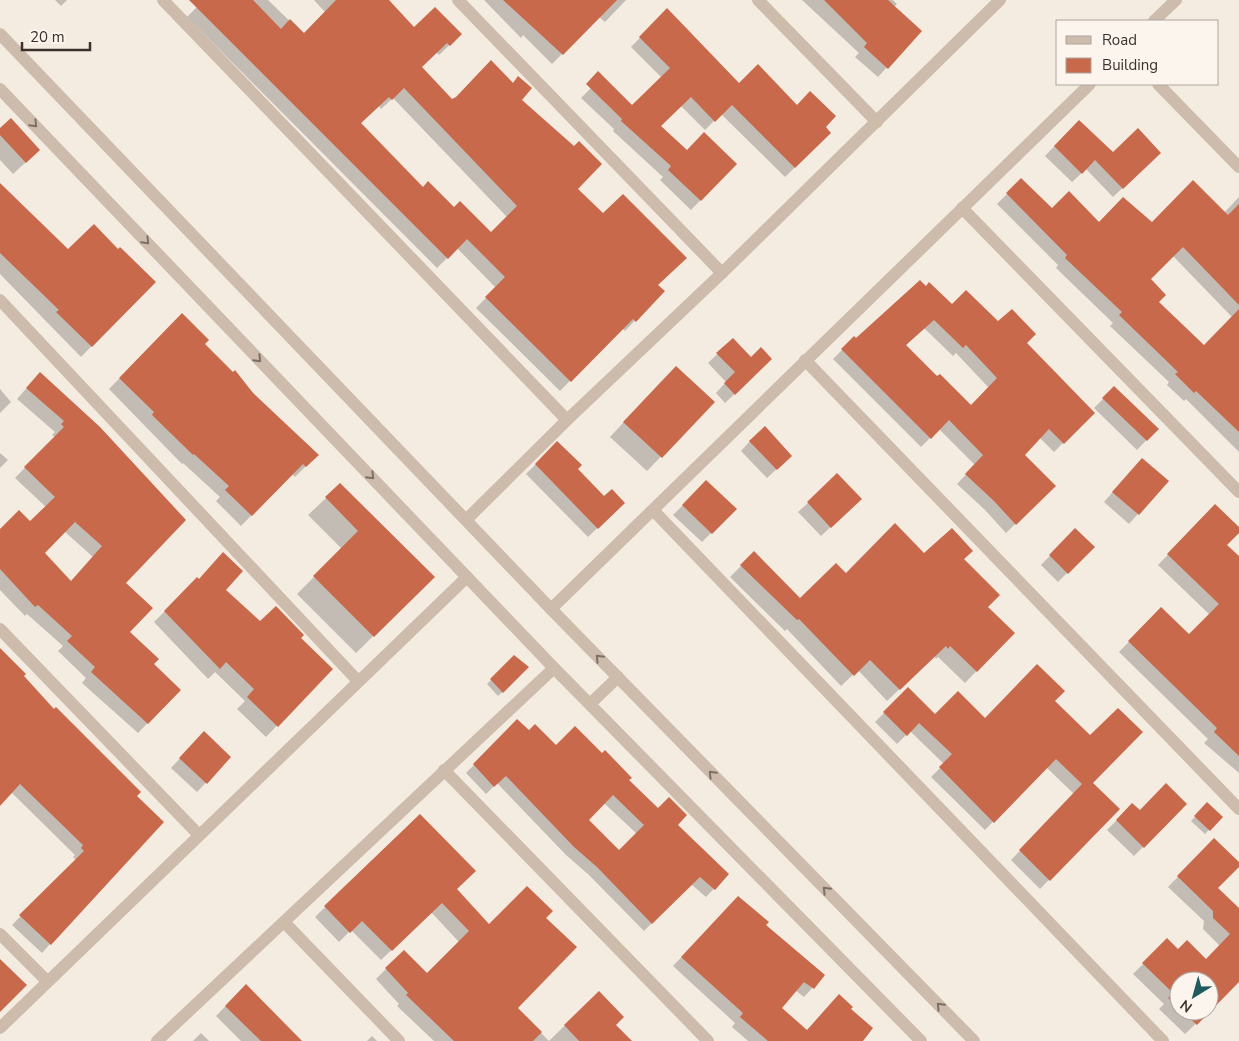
<svg xmlns="http://www.w3.org/2000/svg" width="1239" height="1041" font-family="'Nunito Sans',sans-serif">
<style>
.shadow{fill:#0003;fill-rule:evenodd}
.building{fill:#c8694b;fill-rule:evenodd}
.lines{fill:none;stroke-linecap:round;stroke-linejoin:round}
.minor{stroke:#cdbbac;stroke-width:12}
.tertiary{stroke:#cdbbac;stroke-width:12}
.oneway{stroke:#7d6f65}
</style>
<rect width="100%" height="100%" fill="#f4ebe1"/>
<g class="shadow">
<path d="M55,0H67L61,6Z"/>
<path d="M204,0H268L304,35L325,12L314,0H387L414,29L461,34L439,55L436,52L420,67L452,100H521L576,189L663,291L625,331L622,328L560,391L476,308L496,288L457,248L437,268L187,17ZM393,98L507,217L491,233L423,188L360,124L379,106L381,109Z"/>
<path d="M484,0H626L605,22L599,17L552,64L523,35L521,38Z"/>
<path d="M802,0H893L897,4L894,7L920,31L878,77L855,57L859,53Z"/>
<path d="M667,10L739,85L797,107L830,133L785,177L721,114L705,130L681,106L659,126L687,151L735,164L691,210L660,180L663,177L613,131L614,129L581,98L602,77L632,107L662,78L631,47Z"/>
<path d="M0,130L26,162L13,174L0,160Z"/>
<path d="M1069,131L1113,154L1150,162L1113,197L1086,169L1072,182L1045,156Z"/>
<path d="M1021,180L1052,210L1099,224H1152L1224,213L1239,197V321L1232,317L1173,256L1149,279L1158,302L1204,347L1239,352V452L1186,399L1184,401L1167,385L1169,382L1110,326L1113,323L1056,268L1058,265L997,204Z"/>
<path d="M0,185L68,251H118L154,282L81,357L0,274Z"/>
<path d="M952,306L998,323L1026,343L1093,413L1054,452L1040,438L1023,455L1054,486L1006,533L985,510L957,484L975,465L939,429L921,447L833,359L854,338L856,340ZM924,328L953,356L956,353L989,388L971,407L937,378L905,346Z"/>
<path d="M182,315L203,344L317,455L295,477L292,474L241,526L216,501L220,497L183,463L182,464L109,389Z"/>
<path d="M732,340L751,359H771L725,403L716,393L726,382L708,363Z"/>
<path d="M40,373L100,428L125,583L128,632L153,664L179,690L138,733L82,683L86,678L58,651L63,646L27,614L25,616L0,590V530L30,523L46,507L15,478L55,437L52,435L55,432L17,399ZM64,531L93,557L71,582L43,553Z"/>
<path d="M662,381L713,402L647,471L610,437Z"/>
<path d="M1114,388L1157,429L1137,450L1094,408Z"/>
<path d="M0,389L11,402L0,413Z"/>
<path d="M750,441L781,465L767,478L741,451Z"/>
<path d="M557,443L577,469L604,498L623,503L588,537L526,474Z"/>
<path d="M0,453L8,460L0,468Z"/>
<path d="M1133,469L1167,481L1129,524L1104,502Z"/>
<path d="M706,482L735,509L702,542L673,515Z"/>
<path d="M340,485L433,577L356,653L297,594L342,549L308,515Z"/>
<path d="M808,503L851,508L821,536L798,512Z"/>
<path d="M1215,506L1239,529L1226,545L1239,558V773L1204,743L1208,739L1119,652L1161,609L1189,636L1210,615L1158,565Z"/>
<path d="M1075,530L1093,547L1058,582L1041,565Z"/>
<path d="M972,551L963,560L986,607L1013,633L965,683L938,657L936,659L934,656L887,701L858,670L841,686L787,629L785,631L730,577L754,553L800,600L846,574L924,555Z"/>
<path d="M197,579L225,590L260,623L299,638L331,669L266,737L237,709L245,701L215,672L208,679L154,622Z"/>
<path d="M514,657L528,667L498,696L487,684Z"/>
<path d="M908,689L935,716L985,719L1054,701L1091,783L1118,809L1040,889L1011,860L1074,794L1046,767L985,830L931,777L944,764L910,731L897,744L875,722Z"/>
<path d="M0,701L135,796L50,944L42,953L12,925L76,860L73,857L75,855L11,792L0,804Z"/>
<path d="M517,721L529,732L628,780L728,874L706,897L691,884L644,931L589,875L566,855L497,783L486,794L466,773ZM604,803L637,834L619,852L587,820Z"/>
<path d="M195,742L229,758L197,792L171,768Z"/>
<path d="M1186,804L1134,856L1107,830L1132,805L1140,812Z"/>
<path d="M1207,804L1221,817L1205,834L1191,821Z"/>
<path d="M419,815L455,890L489,926L545,918L516,1008L549,1041H434L397,1006L399,1004L376,979L404,951L427,975L459,942L431,912L381,960L351,930L339,942L315,917Z"/>
<path d="M1214,840L1239,864L1216,888L1239,910V980L1209,1011V981H1179V1011H1209L1185,1034L1159,1009L1164,1004L1133,974L1167,940L1178,951L1206,960L1220,946L1203,929L1204,921L1168,887Z"/>
<path d="M730,906L764,925L824,975L804,997L795,990L780,1008L806,1031L849,1009L861,1041H748L732,1027L735,1023L673,966Z"/>
<path d="M246,985L301,1041H241L216,1016Z"/>
<path d="M599,992L614,1025L630,1041H549Z"/>
<path d="M201,1033L209,1041H193Z"/>
<path d="M372,1036L377,1041H367Z"/>
</g>
<g class="building">
<path d="M189,0H253L281,29L290,19L304,33L336,0H389L414,27L435,7L462,34L450,46L447,43L422,67L452,99L456,97L491,60L513,83L518,76L532,88L522,100L574,146L579,141L602,164L578,189L603,213L623,194L687,258L658,285L665,291L636,322L633,319L571,382L485,297L505,277L467,239L448,259ZM404,88L517,206L491,232L460,201L454,207L428,181L423,187L361,123L389,97L392,100Z"/>
<path d="M503,0H617L563,55Z"/>
<path d="M824,0H888L922,31L888,69L864,47L867,43Z"/>
<path d="M667,8L739,83L758,64L797,105L810,91L836,116L826,127L831,133L795,168L732,105L715,122L691,97L661,126L687,150L704,132L737,164L701,201L668,170L671,166L621,121L622,119L586,84L598,71L632,105L670,68L639,37Z"/>
<path d="M11,118L40,150L26,163L0,135V128Z"/>
<path d="M1079,120L1113,152L1138,128L1161,153L1123,189L1095,160L1082,174L1054,146Z"/>
<path d="M1021,178L1052,208L1069,191L1099,222L1123,197L1152,222L1193,180L1228,215L1239,204V305L1183,247L1151,279L1166,295L1159,302L1204,345L1239,309V432L1196,391L1194,393L1175,374L1178,372L1119,315L1122,312L1065,258L1067,255L1006,193Z"/>
<path d="M0,183L68,249L94,224L118,249L120,247L156,282L92,347L56,312L59,310L0,253Z"/>
<path d="M920,280L926,286L929,282L952,304L966,290L998,321L1012,309L1036,334L1027,343L1095,413L1064,444L1049,429L1025,455L1056,486L1016,525L994,501L965,474L983,455L949,420L931,439L841,349L854,336L856,338ZM934,320L963,348L966,345L997,378L971,405L940,374L937,376L906,345Z"/>
<path d="M182,313L209,340L205,344L233,372L235,370L253,393L319,455L306,467L303,464L252,516L225,490L229,486L194,454L193,455L152,415L154,412L119,378Z"/>
<path d="M733,338L751,357L761,347L772,359L735,395L724,383L735,372L716,353Z"/>
<path d="M676,366L715,402L662,458L623,422Z"/>
<path d="M40,372L100,427L186,520L126,583L153,608L130,632L159,659L154,664L181,690L148,724L91,672L95,667L67,641L72,636L38,605L35,607L0,569V529L19,510L30,521L55,497L24,467L64,427L61,424L64,421L26,388ZM75,522L102,546L71,581L45,553Z"/>
<path d="M1114,386L1159,429L1147,441L1102,398Z"/>
<path d="M765,426L792,456L777,470L749,441Z"/>
<path d="M557,441L582,465L578,469L604,496L612,489L625,503L598,529L535,464Z"/>
<path d="M1142,458L1169,481L1139,515L1112,492Z"/>
<path d="M837,473L862,499L831,528L807,502Z"/>
<path d="M706,480L737,509L712,534L682,505Z"/>
<path d="M340,483L435,577L374,637L313,576L358,531L325,497Z"/>
<path d="M1215,504L1239,527V533L1227,545L1239,556V756L1214,732L1217,728L1128,641L1161,607L1189,634L1219,604L1167,554Z"/>
<path d="M895,523L924,553L952,528L973,551L964,559L1000,595L988,607L1015,633L977,672L950,646L948,649L946,646L900,690L870,660L854,676L799,619L797,620L740,565L754,551L800,598L836,563L846,573Z"/>
<path d="M1075,528L1095,547L1068,574L1049,555Z"/>
<path d="M223,552L243,571L226,590L260,621L276,606L304,635L301,638L333,669L278,727L247,697L254,689L226,662L220,669L164,611L197,577L199,579Z"/>
<path d="M0,648L26,674L24,676L54,709L56,707L141,792L137,796L164,822L51,945L19,915L84,851L81,848L83,845L20,784L0,806Z"/>
<path d="M514,655L529,667L503,693L490,679Z"/>
<path d="M1037,664L1065,691L1055,701L1090,735L1118,708L1143,732L1093,783L1120,809L1050,881L1019,850L1082,784L1056,759L994,823L939,767L952,754L919,723L907,736L883,712L908,687L935,714L958,691L985,718Z"/>
<path d="M517,719L529,730L535,724L556,745L575,726L602,753L605,750L632,778L629,780L658,808L669,797L687,815L678,825L729,874L715,890L700,877L652,924L597,867L574,847L506,776L494,787L473,764ZM613,795L644,825L619,850L589,820Z"/>
<path d="M204,731L231,757L207,784L179,758Z"/>
<path d="M1166,783L1187,804L1144,848L1116,820L1132,803L1140,810Z"/>
<path d="M1207,802L1223,817L1210,831L1194,816Z"/>
<path d="M420,814L476,871L457,889L489,924L527,886L553,911L546,918L577,947L518,1008L542,1032L533,1041H454L406,995L408,993L385,968L404,950L427,973L469,931L442,903L392,951L362,921L350,933L324,906Z"/>
<path d="M1214,838L1239,862V867L1218,888L1239,908V982L1197,1025L1182,1011H1209V981H1179V1008L1168,998L1173,993L1142,963L1167,938L1178,949L1187,940L1206,959L1230,934L1213,918V911L1177,876Z"/>
<path d="M738,896L769,922L766,925L825,975L814,989L804,982L782,1008L807,1030L839,994L853,1007L851,1009L873,1028L863,1041H768L740,1017L743,1013L681,957Z"/>
<path d="M0,959L27,985L0,1012Z"/>
<path d="M246,984L302,1041H261L225,1006Z"/>
<path d="M599,991L624,1017L616,1025L632,1041H579L564,1025Z"/>
</g>
<g class="lines">
<g class="minor">
<path d="M163,0L567,420L466,520"/>
<path d="M458,0L722,273"/>
<path d="M758,0L877,122"/>
<path d="M1154,21L1176,0"/>
<path d="M1158,84L1239,167"/>
<path d="M962,208L1239,492"/>
<path d="M0,300L358,681"/>
<path d="M805,360L1239,809"/>
<path d="M567,420L722,273L1000,0"/>
<path d="M653,510L1163,1041"/>
<path d="M551,609L1090,84"/>
<path d="M0,629L199,835"/>
<path d="M444,770L708,1041"/>
<path d="M284,922L399,1041"/>
<path d="M0,934L47,981"/>
<path d="M0,1028L467,577"/>
<path d="M157,1041L554,668"/>
</g>
<g class="tertiary">
<path d="M0,34L551,609L974,1041"/>
<path d="M0,89L554,668L921,1041"/>
<path d="M590,704L618,677"/>
</g>
</g>
<defs><path id="oneway-chevron" d="M-2-3.5L2.5 0L-2 3.5" fill="none" stroke-width="1.6" stroke-linecap="round" stroke-linejoin="round" transform="scale(1.25)"/></defs>
<g class="oneway">
<use href="#oneway-chevron" transform="translate(34 124) rotate(46)"/>
<use href="#oneway-chevron" transform="translate(146 241) rotate(46)"/>
<use href="#oneway-chevron" transform="translate(258 359) rotate(46)"/>
<use href="#oneway-chevron" transform="translate(371 476) rotate(46)"/>
<use href="#oneway-chevron" transform="translate(599 658) rotate(-134)"/>
<use href="#oneway-chevron" transform="translate(712 774) rotate(-134)"/>
<use href="#oneway-chevron" transform="translate(826 890) rotate(-134)"/>
<use href="#oneway-chevron" transform="translate(940 1006) rotate(-134)"/>
</g>
<rect x="1056" y="20" width="162" height="65" fill="#fbf5ee" stroke="#aea6a0"/>
<rect x="1066" y="36" width="25" height="8" fill="#cdbbac" stroke="#aea6a0"/>
<text x="1102" y="45" font-size="15" fill="#3b302b">Road</text>
<rect x="1066" y="58" width="25" height="15" fill="#c8694b" stroke="#aea6a0"/>
<text x="1102" y="70" font-size="15" fill="#3b302b">Building</text>
<g transform="translate(1194 996) rotate(217)"><circle r="24" fill="#fbf5ee" stroke="#aea6a0"/>
<path d="M0-4L9 19L0 12L-9 19Z" fill="#1f5a5e"/>
<text y="-8" font-size="14" font-weight="bold" text-anchor="middle" fill="#3b302b">N</text>
</g>
<path d="M22 42v8h68v-8" fill="none" stroke="#3b302b" stroke-width="2.5"/>
<text x="30" y="42" font-size="15" fill="#3b302b" stroke="#fbf5ee" stroke-width="4" paint-order="stroke">20 m</text>
</svg>
